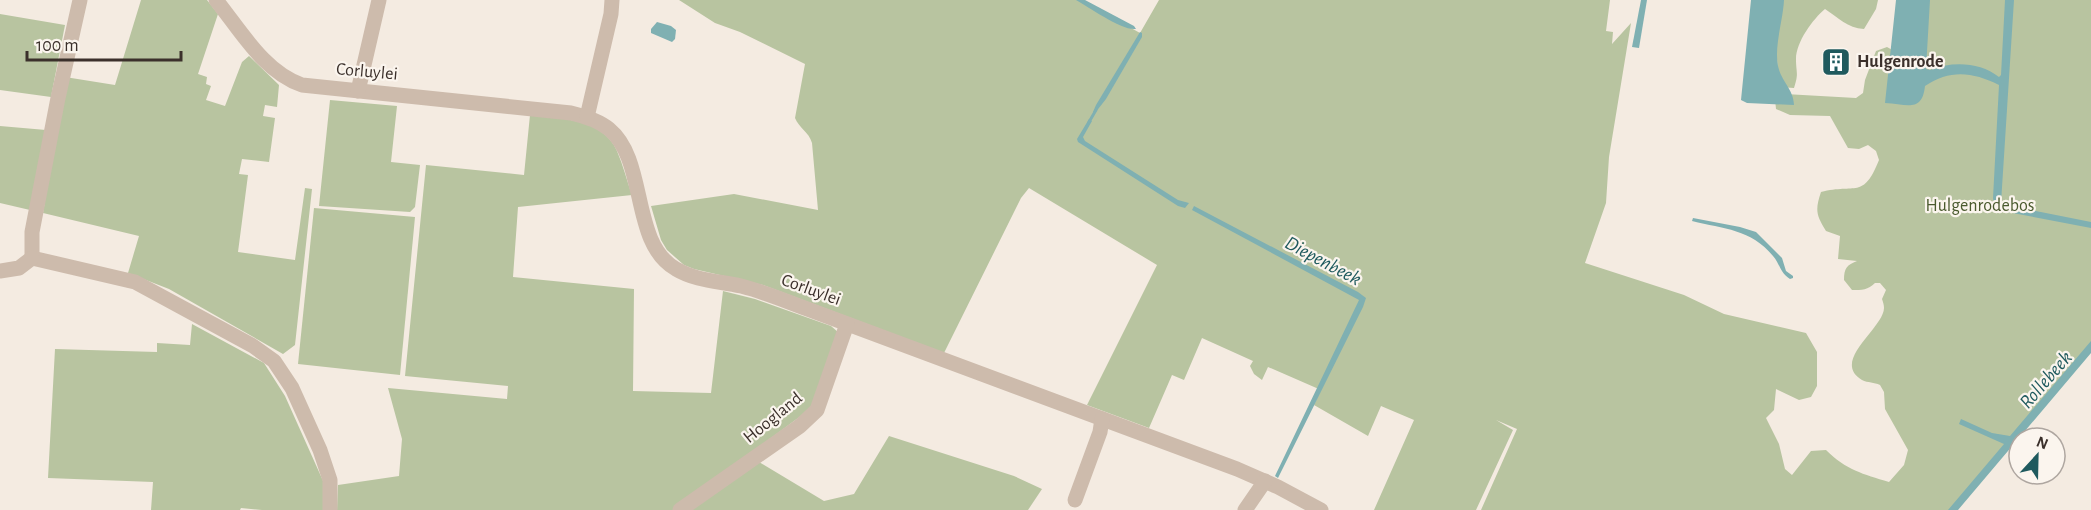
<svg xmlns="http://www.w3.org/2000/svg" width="2091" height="510" font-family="'Alegreya Sans',sans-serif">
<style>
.green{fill:#b8c4a0}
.water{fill:#7fb0b2}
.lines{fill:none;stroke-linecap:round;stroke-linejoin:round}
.stream{stroke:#7fb0b2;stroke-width:3}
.minor{stroke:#cdbbac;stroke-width:15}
.labels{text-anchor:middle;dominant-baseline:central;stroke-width:4.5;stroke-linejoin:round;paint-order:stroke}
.poi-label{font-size:18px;font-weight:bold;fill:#3b302b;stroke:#fbf5ee;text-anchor:start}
.street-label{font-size:18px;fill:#3b302b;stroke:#fbf5ee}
.park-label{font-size:18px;fill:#4a5a2e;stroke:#fbf5ee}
.water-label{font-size:20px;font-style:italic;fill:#1f5a5e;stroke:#fbf5ee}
</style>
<rect width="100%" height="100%" fill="#f4ebe1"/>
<g class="green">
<path d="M141,0H207L218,14L198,74L207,77L206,84L211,86L206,100L225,106L242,62L249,56L279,85L277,107L265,105L263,116L275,118L269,162L242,159L239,174L248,175L238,252L295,260L305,188L312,189L295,345L283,354L169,289L128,273L139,236L43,213L65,77L115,85Z"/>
<path d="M679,0H1081L1140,33L1159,0H1610L1606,31L1613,32L1612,44L1631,23L1609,157L1606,203L1585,263L1684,295L1724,314L1806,333L1817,352V386L1811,397L1799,400L1776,389L1774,410L1766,418L1779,444L1785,469L1792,475L1811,451L1826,450C1846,470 1863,474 1889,482L1904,465L1908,450L1885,409L1884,392L1880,385C1874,382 1868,383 1862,380C1830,361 1884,328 1884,308C1884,305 1883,302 1882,299L1886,290L1880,283H1875C1868,290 1862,290 1852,290L1844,280C1844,268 1847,265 1857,261L1838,259L1840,236L1826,231C1816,215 1815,210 1821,192C1856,183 1863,200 1879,160L1876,151L1868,145L1859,149L1848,148L1830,116L1790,115L1776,109L1775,99L1785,94L1856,98L1863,93L1865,80L1876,51L1887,47L1894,51L1920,0H2091V351L1954,510H1481L1517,429L1496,420L1513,430L1476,510H1374L1414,420L1381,406L1368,436L1314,405L1321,390L1268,367L1262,380L1254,374L1250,366L1253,361L1202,338L1184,380L1172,375L1149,428L1087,405L1157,265L1029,188L1021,198L944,353L763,285L694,269L684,265L667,250L661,240L651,206L734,194L818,210L812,143C809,132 799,128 795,118L805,64L740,32L715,23Z"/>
<path d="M1776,0H1878L1876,9L1864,29C1847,28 1839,18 1825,9C1813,19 1796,42 1796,59C1796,73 1799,73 1794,88L1779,87L1773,5Z"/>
<path d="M0,14L65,25L51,97L0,90Z"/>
<path d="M330,100L397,106L391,162L420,165L415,207L410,212L319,206Z"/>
<path d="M530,115C559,118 604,119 617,151C623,165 627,181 632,195L518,207L513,277L634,289L633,391L711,393L723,291L755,299L831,326L839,333L817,404L674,510H337L338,485L399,476L402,439L388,388L507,399L508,386L405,376L426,165L524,175Z"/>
<path d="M0,126L46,130L30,210L0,203Z"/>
<path d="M314,208L415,217L400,375L298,364Z"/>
<path d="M192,324L264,363L285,396L324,483L323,510H262L241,508L240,510H151L153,482L48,478L55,349L157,352V343L190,345Z"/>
<path d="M889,436L1014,476L1042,489L1028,510H688L759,462L824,501L854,494Z"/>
</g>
<g class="water">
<path d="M1076,0H1085L1134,26L1136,29C1122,31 1089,7 1076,0Z"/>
<path d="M1641,0H1647L1639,48L1632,47Z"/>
<path d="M1751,0H1784C1783,21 1774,46 1778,66C1781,81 1794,90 1794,105L1747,103L1741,100Z"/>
<path d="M1896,0H1930L1926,69L1930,70C1952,61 1980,62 1999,77L2001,75L2005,0H2014L2001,203L1998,205L1994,203L1993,198L1999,85C1973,72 1950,69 1925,86C1922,113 1907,104 1885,103Z"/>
<path d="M657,22L671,26L676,30L675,39L672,42L651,33V29Z"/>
<path d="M1140,32L1142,33V37L1106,99L1095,113L1093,112L1096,105Z"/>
<path d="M1089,119L1092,121L1083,137L1085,141L1178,200L1189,203L1185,208L1178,206L1078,142L1077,139Z"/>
<path d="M2005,205L2091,222V228L2002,211V206Z"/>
<path d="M1194,206L1358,292L1366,298L1363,307L1278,478L1275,476L1359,300L1192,210Z"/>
<path d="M1693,218L1740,227L1756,232L1782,258L1786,271L1793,276V278L1790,279C1780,273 1780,264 1773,256C1751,229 1724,229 1692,221Z"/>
<path d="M2091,341V353L1958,510H1948L2004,444L1959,424L1961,419L1992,433L2010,436Z"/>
</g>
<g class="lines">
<path class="stream" d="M1089,122L1096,110"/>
<g class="minor">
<path d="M216,0C241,31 264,72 302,85L571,113C584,116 598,120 609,129C648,161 630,243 676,269C696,281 719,281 741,286C765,292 788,302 810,310C952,363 1094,416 1237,469L1278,487L1321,510"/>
<path d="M358,91L379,0"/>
<path d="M587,117L611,14L612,0"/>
<path d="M32,258L135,282L253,346L274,361L292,388L320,450L330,480V510"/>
<path d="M32,258V232L58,98L80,0"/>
<path d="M0,271L19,268L32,258"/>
<path d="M1075,500L1100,432L1102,419"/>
<path d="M680,510L800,426L817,410L847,324"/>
<path d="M1245,510L1265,481"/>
</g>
</g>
<defs>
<g id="building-square" transform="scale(1.5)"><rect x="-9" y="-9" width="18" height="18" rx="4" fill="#1f5a5e" stroke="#fbf5ee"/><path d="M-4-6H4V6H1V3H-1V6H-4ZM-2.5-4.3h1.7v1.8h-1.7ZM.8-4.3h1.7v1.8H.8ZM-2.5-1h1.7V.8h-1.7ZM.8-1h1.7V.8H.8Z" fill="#fff"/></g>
</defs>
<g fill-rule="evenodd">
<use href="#building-square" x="1836" y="62"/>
</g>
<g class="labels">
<g class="poi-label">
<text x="1857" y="62">Hulgenrode</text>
</g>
<g class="street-label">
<text transform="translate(367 72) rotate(5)">Corluylei</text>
<text transform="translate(811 290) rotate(20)">Corluylei</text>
<text transform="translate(773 418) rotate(-39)">Hoogland</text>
</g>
<g class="park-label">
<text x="1980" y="206">Hulgenrodebos</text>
</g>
<g class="water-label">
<text transform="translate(1323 261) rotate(28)">Diepenbeek</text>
<text transform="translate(2046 380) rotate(-49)">Rollebeek</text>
</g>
</g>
<g transform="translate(2037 456) rotate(22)"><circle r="28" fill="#fbf5ee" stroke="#aea6a0" stroke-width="1.5"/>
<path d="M0-4.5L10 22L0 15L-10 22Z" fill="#1f5a5e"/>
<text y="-9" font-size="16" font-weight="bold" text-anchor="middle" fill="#3b302b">N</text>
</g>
<path d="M27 51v9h154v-9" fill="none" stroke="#3b302b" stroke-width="3"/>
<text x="36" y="51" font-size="18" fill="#3b302b" stroke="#fbf5ee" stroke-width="4.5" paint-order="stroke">100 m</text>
</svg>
